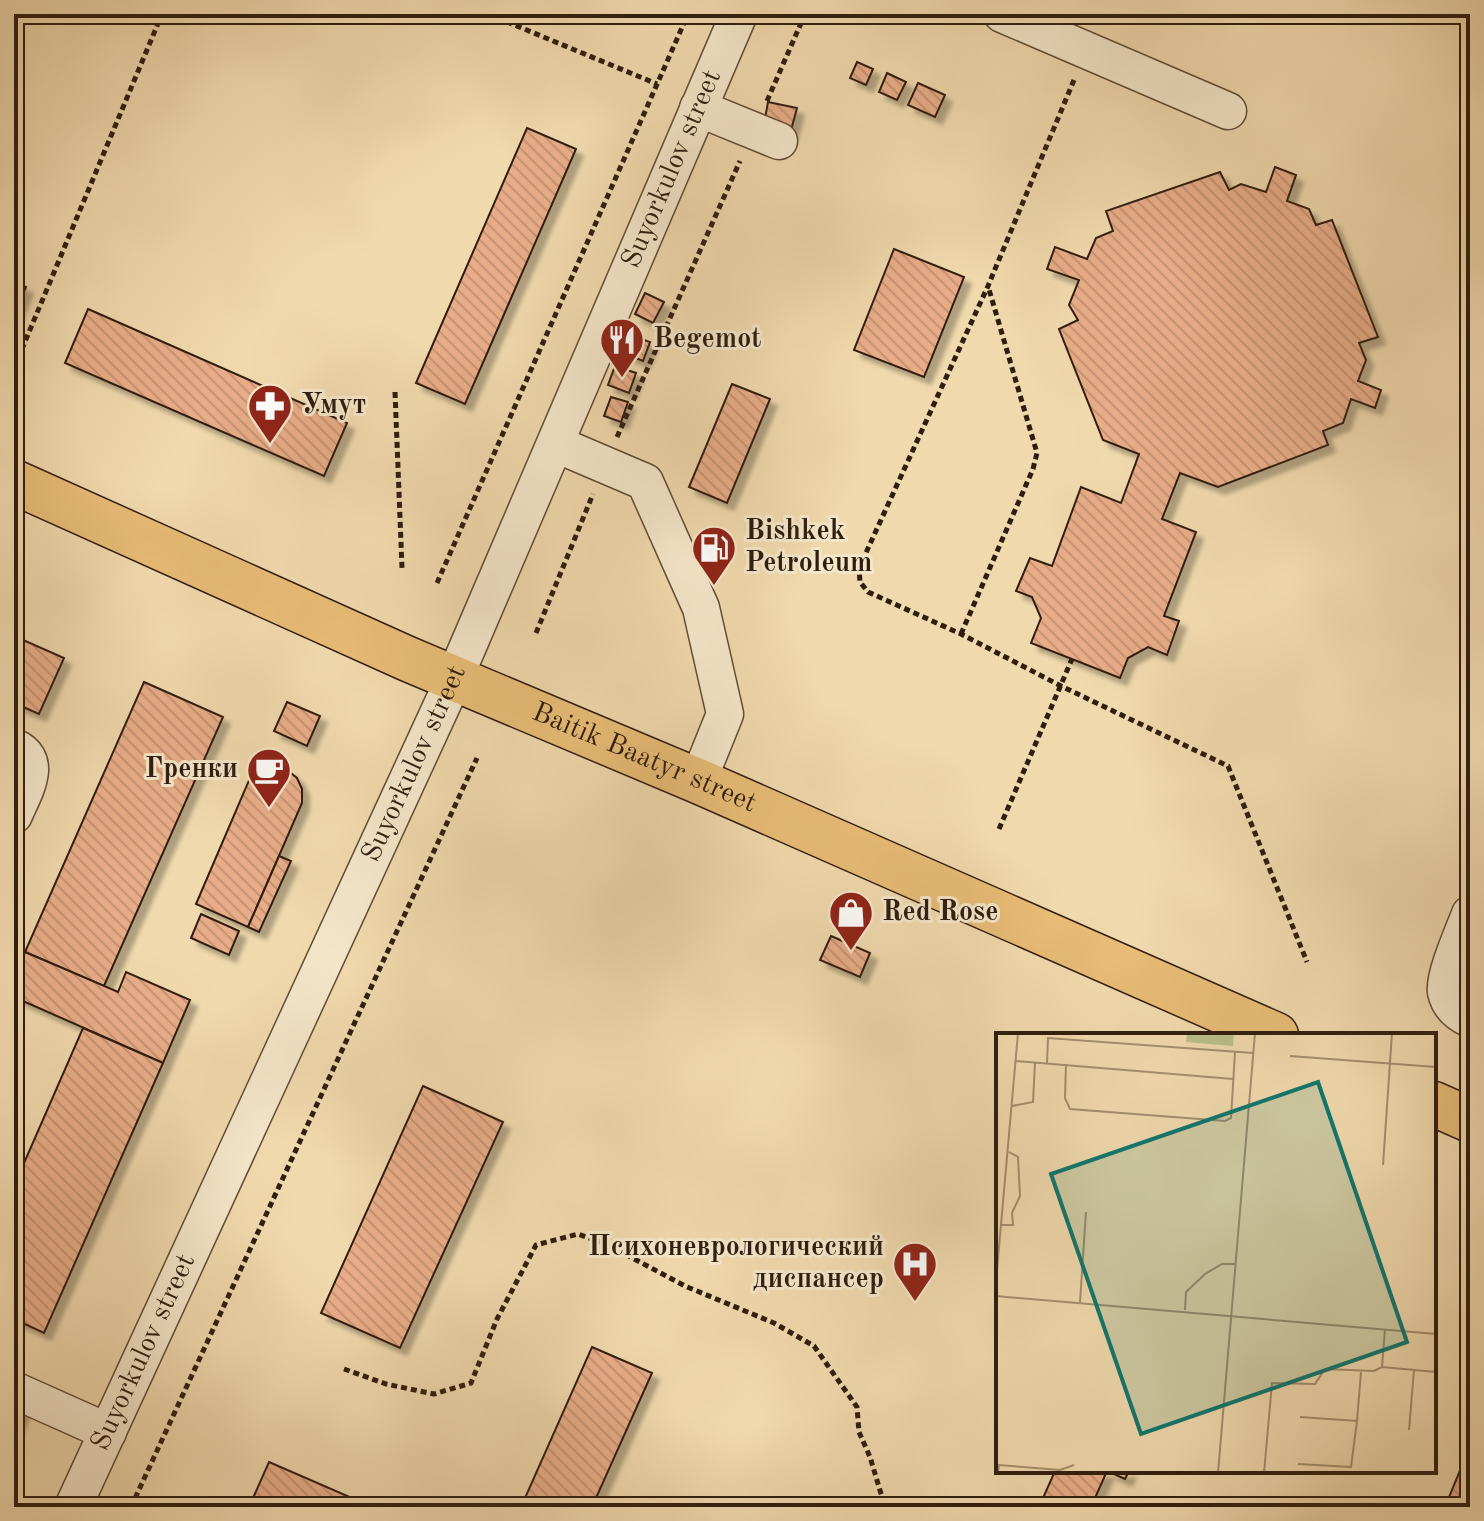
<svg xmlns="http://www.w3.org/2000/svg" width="1484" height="1521" font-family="'Old Standard TT',serif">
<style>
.building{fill:url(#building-back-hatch);stroke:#301d0f;stroke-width:2;filter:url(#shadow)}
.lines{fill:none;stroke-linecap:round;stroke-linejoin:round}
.minor-casing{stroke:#604c36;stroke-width:39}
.major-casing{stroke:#301d0f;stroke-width:47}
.path{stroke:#301d0f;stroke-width:5;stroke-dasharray:6 4;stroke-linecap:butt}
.minor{stroke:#f5e6ca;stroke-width:36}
.major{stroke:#e8bc76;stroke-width:44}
.labels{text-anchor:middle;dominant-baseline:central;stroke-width:6;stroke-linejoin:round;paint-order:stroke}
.street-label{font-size:28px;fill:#301d0f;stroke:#f5e6ca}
.poi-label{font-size:28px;font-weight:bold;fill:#301d0f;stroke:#f5e6ca;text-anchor:start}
.inset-road{fill:none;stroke:#a38e6e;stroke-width:2}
.view{fill:#0f766e;fill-opacity:0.15;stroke:#0f766e;stroke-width:4}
.inset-edge{fill:none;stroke:#301d0f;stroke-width:4}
</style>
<defs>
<pattern id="building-back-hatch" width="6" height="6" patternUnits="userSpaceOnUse" patternTransform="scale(2)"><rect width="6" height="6" fill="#e8ad88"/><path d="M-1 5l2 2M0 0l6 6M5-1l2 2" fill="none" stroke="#c79474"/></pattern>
<filter id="shadow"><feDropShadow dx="7" dy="7" stdDeviation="2" flood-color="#0004"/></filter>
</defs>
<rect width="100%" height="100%" fill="#f0d9ad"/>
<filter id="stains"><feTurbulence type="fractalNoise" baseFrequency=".0025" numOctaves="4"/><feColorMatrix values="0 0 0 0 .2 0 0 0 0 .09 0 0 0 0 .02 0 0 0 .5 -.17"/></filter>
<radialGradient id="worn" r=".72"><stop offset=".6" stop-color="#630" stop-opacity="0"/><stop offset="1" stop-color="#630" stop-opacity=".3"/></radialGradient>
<g class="building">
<path d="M857,62L873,69L866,85L850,78Z"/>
<path d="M887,73L906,82L897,100L879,92Z"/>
<path d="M918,83L945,95L935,117L908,105Z"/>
<path d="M768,102L797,108L790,134L764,124Z"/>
<path d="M527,128L576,149L465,404L416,383Z"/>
<path d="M1275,167L1296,175L1287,201L1309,209L1316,225L1332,220L1378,337L1359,343L1366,360L1358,381L1381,390L1375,408L1351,399L1343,423L1323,431L1328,445L1218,487L1180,473L1162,519L1196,532L1164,616L1179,621L1167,655L1148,647L1128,658L1120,678L1031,643L1041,618L1032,597L1016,591L1030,558L1052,566L1081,487L1121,503L1139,454L1103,440L1059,329L1078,320L1069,305L1079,280L1047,269L1055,247L1087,259L1096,238L1113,231L1106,211L1220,172L1229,190L1241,184L1266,192Z"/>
<path d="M894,249L964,277L924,377L854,350Z"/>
<path d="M14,282L26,287L14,316Z"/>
<path d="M645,293L664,302L653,323L635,314Z"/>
<path d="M88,309L347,423L324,476L65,363Z"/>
<path d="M630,335L650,342L643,361L623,353Z"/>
<path d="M615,366L636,373L629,393L608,385Z"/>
<path d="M732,384L770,399L727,503L689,487Z"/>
<path d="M611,397L628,402L621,422L604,416Z"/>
<path d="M14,636L64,658L39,714L14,703Z"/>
<path d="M144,682L223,717L104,986L25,952Z"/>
<path d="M287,702L320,716L307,746L274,731Z"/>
<path d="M259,757L287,770L297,778L302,789V803L248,927L196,904Z"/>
<path d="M279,856L291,861L259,932L248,927Z"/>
<path d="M201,914L239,931L229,955L191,938Z"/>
<path d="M831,936L870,953L860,977L820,960Z"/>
<path d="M25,952L118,992L126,972L190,1000L163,1063L14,997V977Z"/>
<path d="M83,1028L163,1063L44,1333L14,1319V1186Z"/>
<path d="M423,1086L503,1122L400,1348L321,1313Z"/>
<path d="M592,1347L652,1373L592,1507H521Z"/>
<path d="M14,1407L23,1410L14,1431Z"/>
<path d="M1470,1446V1507H1445Z"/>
<path d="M269,1462L352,1498L349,1507H249Z"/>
<path d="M1055,1471H1129L1125,1479L1107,1471L1091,1507H1039Z"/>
</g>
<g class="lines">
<g class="minor-casing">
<g id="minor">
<path d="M1002,14L1228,111"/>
<path d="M698,108L779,141"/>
<path d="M556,444L645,482L701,608L725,714L698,781"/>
<path d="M14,747C45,760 23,793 14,815"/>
<path d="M1470,914C1464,930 1443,977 1446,992C1449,1006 1459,1014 1470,1019"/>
<path d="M14,1390L108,1432"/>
<path id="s1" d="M73,1507L454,679L739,14"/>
</g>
</g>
<g class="major-casing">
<g id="major">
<path id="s2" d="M14,482L408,659L698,781L1276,1035"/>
<path d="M1434,1104L1470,1120"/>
</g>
</g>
<g class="path">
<path d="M488,14L657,84"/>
<path d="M1074,80L988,286L859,568L860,582L868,592L961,634L1061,686L1228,766L1307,962"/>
<path d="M767,101L805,14"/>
<path d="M14,368L162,14"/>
<path d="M395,392L402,568"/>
<path d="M617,437L740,161"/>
<path d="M437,583L688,14"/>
<path d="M536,633L593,494"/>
<path d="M961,634L1033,469L1037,453L988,286"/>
<path d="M999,829L1072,659"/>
<path d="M344,1369L386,1384L434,1394L471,1383L497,1319L536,1245L578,1234L608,1245L685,1286L774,1323L814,1346L857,1407L859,1432L870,1457L885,1507"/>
<path d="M131,1507L477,758"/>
</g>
<use href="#minor" class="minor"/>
<use href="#major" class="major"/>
</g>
<defs>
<g id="restaurant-pin" transform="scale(2.3)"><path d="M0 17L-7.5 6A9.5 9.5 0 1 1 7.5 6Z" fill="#8f2418" stroke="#f5e6ca"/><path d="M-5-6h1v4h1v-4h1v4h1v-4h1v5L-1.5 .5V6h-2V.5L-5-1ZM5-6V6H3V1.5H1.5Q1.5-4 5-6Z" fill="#fff"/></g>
<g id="pharmacy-pin" transform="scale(2.3)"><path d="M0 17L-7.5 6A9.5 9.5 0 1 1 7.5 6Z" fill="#8f2418" stroke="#f5e6ca"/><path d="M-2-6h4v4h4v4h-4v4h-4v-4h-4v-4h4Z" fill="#fff"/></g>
<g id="fuel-pin" transform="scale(2.3)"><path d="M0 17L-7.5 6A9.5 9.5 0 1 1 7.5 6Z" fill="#8f2418" stroke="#f5e6ca"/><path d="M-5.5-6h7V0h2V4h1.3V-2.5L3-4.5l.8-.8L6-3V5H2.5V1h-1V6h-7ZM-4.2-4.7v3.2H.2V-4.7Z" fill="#fff"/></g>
<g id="cafe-pin" transform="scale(2.3)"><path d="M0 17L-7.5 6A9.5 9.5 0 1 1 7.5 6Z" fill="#8f2418" stroke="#f5e6ca"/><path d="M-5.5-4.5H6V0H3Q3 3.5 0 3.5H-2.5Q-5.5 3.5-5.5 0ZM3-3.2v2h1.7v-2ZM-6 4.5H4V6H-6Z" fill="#fff"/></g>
<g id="shop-pin" transform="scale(2.3)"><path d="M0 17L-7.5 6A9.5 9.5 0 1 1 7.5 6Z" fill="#8f2418" stroke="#f5e6ca"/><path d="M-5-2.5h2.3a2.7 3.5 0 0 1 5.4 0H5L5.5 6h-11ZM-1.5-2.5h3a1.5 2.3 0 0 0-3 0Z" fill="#fff"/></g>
<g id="hospital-pin" transform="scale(2.3)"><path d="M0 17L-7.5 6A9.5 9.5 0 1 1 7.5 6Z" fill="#8f2418" stroke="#f5e6ca"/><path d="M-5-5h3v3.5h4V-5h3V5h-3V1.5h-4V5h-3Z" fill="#fff"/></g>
</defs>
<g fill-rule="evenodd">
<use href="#restaurant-pin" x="622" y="340"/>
<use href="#pharmacy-pin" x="270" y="406"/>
<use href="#fuel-pin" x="714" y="548"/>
<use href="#cafe-pin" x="269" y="770"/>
<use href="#shop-pin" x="851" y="913"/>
<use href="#hospital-pin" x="915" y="1264"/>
</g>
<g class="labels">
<g class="street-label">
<text stroke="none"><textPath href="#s1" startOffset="1466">Suyorkulov street</textPath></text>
<text stroke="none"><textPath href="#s2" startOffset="688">Baitik Baatyr street</textPath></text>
<text stroke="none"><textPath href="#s1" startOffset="818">Suyorkulov street</textPath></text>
<text stroke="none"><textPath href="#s1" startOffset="170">Suyorkulov street</textPath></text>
</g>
<g class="poi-label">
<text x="653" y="340">Begemot</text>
<text x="301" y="406">Умут</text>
<text x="745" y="532">Bishkek<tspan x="745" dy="32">Petroleum</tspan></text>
<text x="238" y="770" text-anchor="end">Гренки</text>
<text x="882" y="913">Red Rose</text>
<text x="884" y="1248" text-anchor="end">Психоневрологический<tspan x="884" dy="32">диспансер</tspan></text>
</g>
</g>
<g transform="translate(996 1033)">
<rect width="440" height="440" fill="#f0d9ad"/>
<path d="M191,0H238L237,13L190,9Z" fill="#babf89"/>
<path class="inset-road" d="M294,23L440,34M20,28L237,46M51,31L52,5L257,20M70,31L69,65L74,76L229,88L235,85L239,19M16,73L37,69L39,30M387,132L396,0M6,192H17L16,180L24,163L22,124L13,119M0,248L22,0M0,263L440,301M84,269L90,179M189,277L190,259L209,241L226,231H240M386,334L440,339M304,384L361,388L365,339M413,397L418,337M302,431L355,434L361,388M2,440L3,432L64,437L78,432M222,440L259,0M268,440L276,350L319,351L329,336L378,338L386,334L389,296"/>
<path class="view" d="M322,49L411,309L145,401L55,141Z"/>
<rect width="440" height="440" class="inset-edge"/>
</g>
<rect width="1484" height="1521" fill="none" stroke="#f0d9ad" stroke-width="48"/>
<rect x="16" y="16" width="1452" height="1489" fill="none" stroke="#301d0f" stroke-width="4"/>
<rect x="24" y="24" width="1436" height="1473" fill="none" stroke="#301d0f" stroke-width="2"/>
<rect width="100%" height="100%" filter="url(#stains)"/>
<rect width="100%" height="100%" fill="url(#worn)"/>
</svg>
